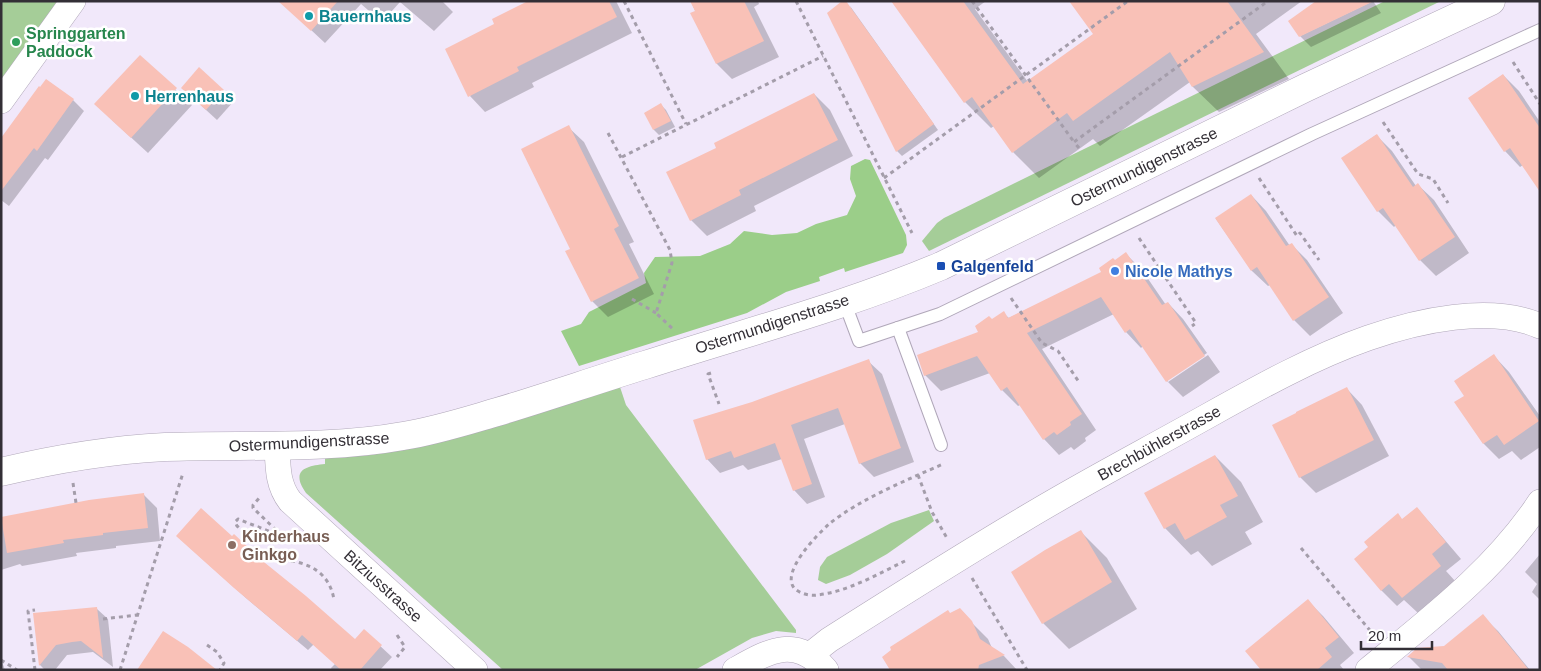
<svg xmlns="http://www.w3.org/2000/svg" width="1541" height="671" font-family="Helvetica,sans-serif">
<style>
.green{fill:#a5cd98}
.forest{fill:#9bce89}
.shadow{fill:#0003}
.building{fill:#f9c1b7}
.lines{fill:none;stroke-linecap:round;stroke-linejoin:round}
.lane-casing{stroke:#b0a7b9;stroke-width:14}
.street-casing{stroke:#b0a7b9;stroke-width:26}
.secondary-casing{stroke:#b0a7b9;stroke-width:29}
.path{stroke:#a49daa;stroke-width:3;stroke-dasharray:4 4;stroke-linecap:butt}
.lane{stroke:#fff;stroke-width:12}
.street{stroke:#fff;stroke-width:25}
.secondary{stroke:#fff;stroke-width:28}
.culture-dot{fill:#0f9aa8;stroke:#fff;stroke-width:2}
.leisure-dot{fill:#2e9e5b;stroke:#fff;stroke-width:2}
.transit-dot{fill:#1a4fb4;stroke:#fff;stroke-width:2}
.shop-dot{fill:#3f7fe0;stroke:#fff;stroke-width:2}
.education-dot{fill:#8d6e63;stroke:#fff;stroke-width:2}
.labels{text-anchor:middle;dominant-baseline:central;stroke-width:5;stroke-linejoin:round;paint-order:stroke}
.culture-label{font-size:16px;font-weight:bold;fill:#0d838f;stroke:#fff;text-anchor:start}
.leisure-label{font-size:16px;font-weight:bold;fill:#27864d;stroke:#fff;text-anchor:start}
.street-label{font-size:16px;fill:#332f36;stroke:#fff}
.transit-label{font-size:16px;font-weight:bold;fill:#164399;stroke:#fff;text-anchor:start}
.shop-label{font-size:16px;font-weight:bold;fill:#366cbe;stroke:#fff;text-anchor:start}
.education-label{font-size:16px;font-weight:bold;fill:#785e54;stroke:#fff;text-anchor:start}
</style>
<rect width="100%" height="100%" fill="#f1e8fa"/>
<g class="green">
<path d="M1,1H59L1,82Z"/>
<path d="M1385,1H1441L929,251L922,241L937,223L944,218Z"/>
<path d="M620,387L626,405L796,630V633L776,631L752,638L695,670H503L306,493C290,470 306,466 325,464V458L370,455L405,449Z"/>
<path d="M929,510L934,521L887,554L850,575L826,584L818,580L820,567L827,557L891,523Z"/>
</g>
<path class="forest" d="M865,159L870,160L906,235L907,245L903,253L845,272L844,268L819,277L820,281L786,292L747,313L579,366L561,331L581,324L589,312L646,283L644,273L655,257L700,256L730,244L744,231L772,235L797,233L816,224L847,215L856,196L850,179L851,166Z"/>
<g class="shadow">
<path d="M280,1H442L453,12L434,31L400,2L382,22L361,4L325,43Z"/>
<path d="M531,1H616L632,33L532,83L534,87L485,112L470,96Z"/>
<path d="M691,1H758L759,4L754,7L779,57L732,79L717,64Z"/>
<path d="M892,1H986L975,9L1028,82L1094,34L1070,1H1302L1256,34L1289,79L1219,112L1193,87L1190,82L1100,146L1093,139L1039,178L1013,152L994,126L991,128L965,102Z"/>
<path d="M1373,1L1381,13L1311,47L1300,36Z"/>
<path d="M850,6L938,130L902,156L897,151Z"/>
<path d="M140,57L192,105L148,153L112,120Z"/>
<path d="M1503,75L1519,91L1540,122V190L1523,165L1520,167L1505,151Z"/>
<path d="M223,91L234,101L217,120L193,98Z"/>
<path d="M814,94L830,110L853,156L754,206L756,211L707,236L691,220L718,148Z"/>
<path d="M73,100L84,111L48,160L45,158L9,206L1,200V144Z"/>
<path d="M661,105L666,110L675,127L659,135L654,130L645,113Z"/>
<path d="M568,127L584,142L634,242L629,244L654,294L608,317L592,301L572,249Z"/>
<path d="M1376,135L1392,151L1416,186L1418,185L1434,200L1469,253L1436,276L1420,260L1396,225L1394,227L1378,211L1343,158Z"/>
<path d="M1251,195L1266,211L1290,246L1292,245L1307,260L1343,313L1310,336L1294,320L1270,285L1268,286L1252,271L1216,219Z"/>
<path d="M1126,254L1142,270L1166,305L1168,303L1183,319L1207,353L1168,379V382L1208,355L1220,372L1183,397L1167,381L1143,346L1141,348L1126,332L1114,314L1042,349L1096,430L1085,438L1086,441L1074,450L1071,447L1059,455L1044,439L1020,405L1018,406L1002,390L990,373L941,391L925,375L980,333L992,321L1003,313L1009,318L1102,273Z"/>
<path d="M1494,356L1509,372L1540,416V447L1521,460L1512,451L1499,459L1484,444L1456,403L1466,396Z"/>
<path d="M868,361L882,374L914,462L874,477L860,463L845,424L804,439L825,497L807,504L794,490L782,459L748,470L743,465L720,473L707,459L752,403Z"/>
<path d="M1347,389L1362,405L1389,456L1316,493L1300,477L1274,426Z"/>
<path d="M1215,456L1241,482L1263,522L1245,532L1252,544L1212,566L1198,551L1191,555L1165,528Z"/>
<path d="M144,495L157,508L160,541L116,546V548L76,553L77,556L22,566L20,564L1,570V518Z"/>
<path d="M1417,509L1432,525L1461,559L1446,571L1456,582L1418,613L1404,600L1397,606L1381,590L1370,548Z"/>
<path d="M1081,532L1107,558L1137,609L1069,649L1043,623Z"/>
<path d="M234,536L260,560L355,641L364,631L392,657L380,670H332L331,668L335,664L314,644L308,650L246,598L188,546L232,538Z"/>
<path d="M1540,554V600L1532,592L1537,584L1525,572Z"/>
<path d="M1308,601L1323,616L1354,653L1340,665L1344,670H1262Z"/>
<path d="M97,609L108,619L113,667L93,652L67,655L55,670H45L40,665L34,614Z"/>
<path d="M959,610L988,639L992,648L1004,656L1017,670H892L950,614Z"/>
<path d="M1482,616L1498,631L1530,670H1422L1409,657L1445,647Z"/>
<path d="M1,659L5,670H1Z"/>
</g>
<g class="building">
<path d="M278,1H338L311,31Z"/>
<path d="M528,1H609L617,17L517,67L519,71L468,97L445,49L494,24L492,19Z"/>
<path d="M690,1H744L764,41L716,64L690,13L695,11Z"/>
<path d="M842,1H846L934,124L896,152L827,13Z"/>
<path d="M891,1H963L1023,84L1093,34L1069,1H1227L1264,52L1192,87L1170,52L1073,121L1067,113L1012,153L972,97L964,103Z"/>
<path d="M1316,1H1374L1299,37L1288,21Z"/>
<path d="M140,55L177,88L131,138L94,104Z"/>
<path d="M199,67L224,90L206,110L181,88Z"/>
<path d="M1503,74L1540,128V192L1510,148L1504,152L1468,98Z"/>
<path d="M46,79L74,99L37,151L34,148L1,191V138L39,86L40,87Z"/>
<path d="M814,93L838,140L739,190L741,195L690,221L666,172L716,148L714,143Z"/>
<path d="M661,103L671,121L653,130L644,113Z"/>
<path d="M569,125L619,226L614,229L639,278L591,302L565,251L570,249L521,149Z"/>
<path d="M1377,134L1413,187L1418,183L1455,237L1419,261L1383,208L1377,212L1341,158Z"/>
<path d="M1251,194L1286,246L1292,243L1329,297L1293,321L1257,267L1251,271L1215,218Z"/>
<path d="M1126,252L1162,305L1168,302L1205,356L1166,382L1130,329L1125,333L1101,297L1027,333L1082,414L1070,422L1071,425L1057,435L1054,432L1043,440L1007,387L1001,391L977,356L924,376L917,355L978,332L975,326L989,316L992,319L1004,311L1008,318L1101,272L1099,268L1113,258L1115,260Z"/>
<path d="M1494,354L1539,421L1504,445L1497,435L1483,444L1454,402L1464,396L1454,381Z"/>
<path d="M869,359L901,448L859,464L838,408L791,425L812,484L793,491L775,443L734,458L731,451L706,460L693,420L752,402Z"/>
<path d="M1347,387L1374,440L1299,478L1272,425L1296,413V412Z"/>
<path d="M1215,455L1238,496L1220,505L1227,517L1185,540L1175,523L1164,529L1144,493Z"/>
<path d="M144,493L148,528L103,533V535L63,540L64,543L7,553L1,517L89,500Z"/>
<path d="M1417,507L1446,542L1432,554L1441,566L1402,598L1389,584L1381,591L1354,559L1368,547L1364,542L1398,513L1402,519Z"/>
<path d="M201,508L232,536L234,534L250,549L249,550L306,596L355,639L364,629L382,645L360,670H341L302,635L297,641L234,588L176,536Z"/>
<path d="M1081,530L1112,582L1042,624L1011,572L1045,550Z"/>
<path d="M1308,599L1339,637L1325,648L1332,657L1317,670H1261L1245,651Z"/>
<path d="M97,607L103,658L81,641L72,642L56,645L39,666L33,613Z"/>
<path d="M960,608L972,621L980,639L1005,655L979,665L978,670H890L882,657L891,650L890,647L948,610L950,613Z"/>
<path d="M1483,614L1529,670H1448L1442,663L1407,657L1417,648L1444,646Z"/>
<path d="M163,631L188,647L217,670H137Z"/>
</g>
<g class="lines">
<g class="lane-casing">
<g id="lane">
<path d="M844,301L859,341L940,314L1312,134L1540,30"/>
<path d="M898,328L941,445"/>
</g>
</g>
<g class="street-casing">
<g id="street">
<path d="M1,101L73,1"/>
<path d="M277,445C278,466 277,484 290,501L475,670"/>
<path d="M810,655L829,640C892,600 955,560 1019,522C1073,489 1130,459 1186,428C1244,396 1305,360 1368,338C1417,321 1490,304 1540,326"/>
<path d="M735,670C769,651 795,635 826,670"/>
<path d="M1368,670C1430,619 1495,570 1540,502"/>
</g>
</g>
<g class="secondary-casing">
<path id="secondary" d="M1,472C55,459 109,450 165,447C243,444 326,450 403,436C435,431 466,421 497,412C547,397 596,380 645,365C744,333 846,306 941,266L1305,88L1491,1"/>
</g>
<g class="path">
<path d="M624,1L686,124"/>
<path d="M796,1L912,233"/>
<path d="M972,1L1074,142"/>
<path d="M1513,62L1540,104"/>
<path d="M1383,122L1418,174L1433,179L1448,203"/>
<path d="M608,133L670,250L672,263L656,313L673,329"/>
<path d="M1079,148L1074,142L1268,1"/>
<path d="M622,157L823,56"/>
<path d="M884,178L1128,1"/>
<path d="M1259,178L1297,236L1300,233L1319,260"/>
<path d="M1139,238L1196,323L1192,326"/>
<path d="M1152,275L1160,270"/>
<path d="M1011,298L1042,343L1058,351L1079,382"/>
<path d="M632,299L656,313"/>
<path d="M711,373L708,374L719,404"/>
<path d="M918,475L932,512L947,538"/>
<path d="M73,483L76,503"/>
<path d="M257,543L237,526L235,522L238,519L276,534L277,531L253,508V505L260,497"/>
<path d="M1301,548L1373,634"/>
<path d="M283,560C309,562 330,573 334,600"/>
<path d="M905,561C878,574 847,592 817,595C810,596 801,594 795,589C779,573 818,534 829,524C860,499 907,480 943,464"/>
<path d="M972,578L1027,670"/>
<path d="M103,619L137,615"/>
<path d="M397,635L405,647L397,657"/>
<path d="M207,645L217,652L224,663L220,670"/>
<path d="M1,660L17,670"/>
<path d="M35,670L28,611L35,610"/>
<path d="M120,670L183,473"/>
</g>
<use href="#lane" class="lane"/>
<use href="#street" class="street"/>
<use href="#secondary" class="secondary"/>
</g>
<g class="culture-dot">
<circle cx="309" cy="16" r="5"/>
<circle cx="135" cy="96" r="5"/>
</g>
<circle class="leisure-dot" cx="16" cy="42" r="5"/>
<rect class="transit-dot" x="936" y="261" width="10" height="10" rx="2.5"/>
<circle class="shop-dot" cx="1115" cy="271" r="5"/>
<circle class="education-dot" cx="232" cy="545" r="5"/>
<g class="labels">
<g class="culture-label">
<text x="319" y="16">Bauernhaus</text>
<text x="145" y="96">Herrenhaus</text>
</g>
<g class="leisure-label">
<text x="26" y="33">Springgarten<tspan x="26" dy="18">Paddock</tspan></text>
</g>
<g class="street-label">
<text transform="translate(1144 167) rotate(-26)">Ostermundigenstrasse</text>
<text transform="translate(772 324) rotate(-18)">Ostermundigenstrasse</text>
<text transform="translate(309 442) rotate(-3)">Ostermundigenstrasse</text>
<text transform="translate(1159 443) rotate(-29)">Brechbühlerstrasse</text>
<text transform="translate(383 586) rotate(42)">Bitziusstrasse</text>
</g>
<g class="transit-label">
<text x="951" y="266">Galgenfeld</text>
</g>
<g class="shop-label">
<text x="1125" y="271">Nicole Mathys</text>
</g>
<g class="education-label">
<text x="242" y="536">Kinderhaus<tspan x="242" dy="18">Ginkgo</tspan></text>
</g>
</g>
<rect width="1541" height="671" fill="none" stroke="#332f36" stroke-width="5"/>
<path d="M1361 641v8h71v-8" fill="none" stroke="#332f36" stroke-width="2.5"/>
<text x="1368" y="641" font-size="15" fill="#332f36" stroke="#ffffff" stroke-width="4" paint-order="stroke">20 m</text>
</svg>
